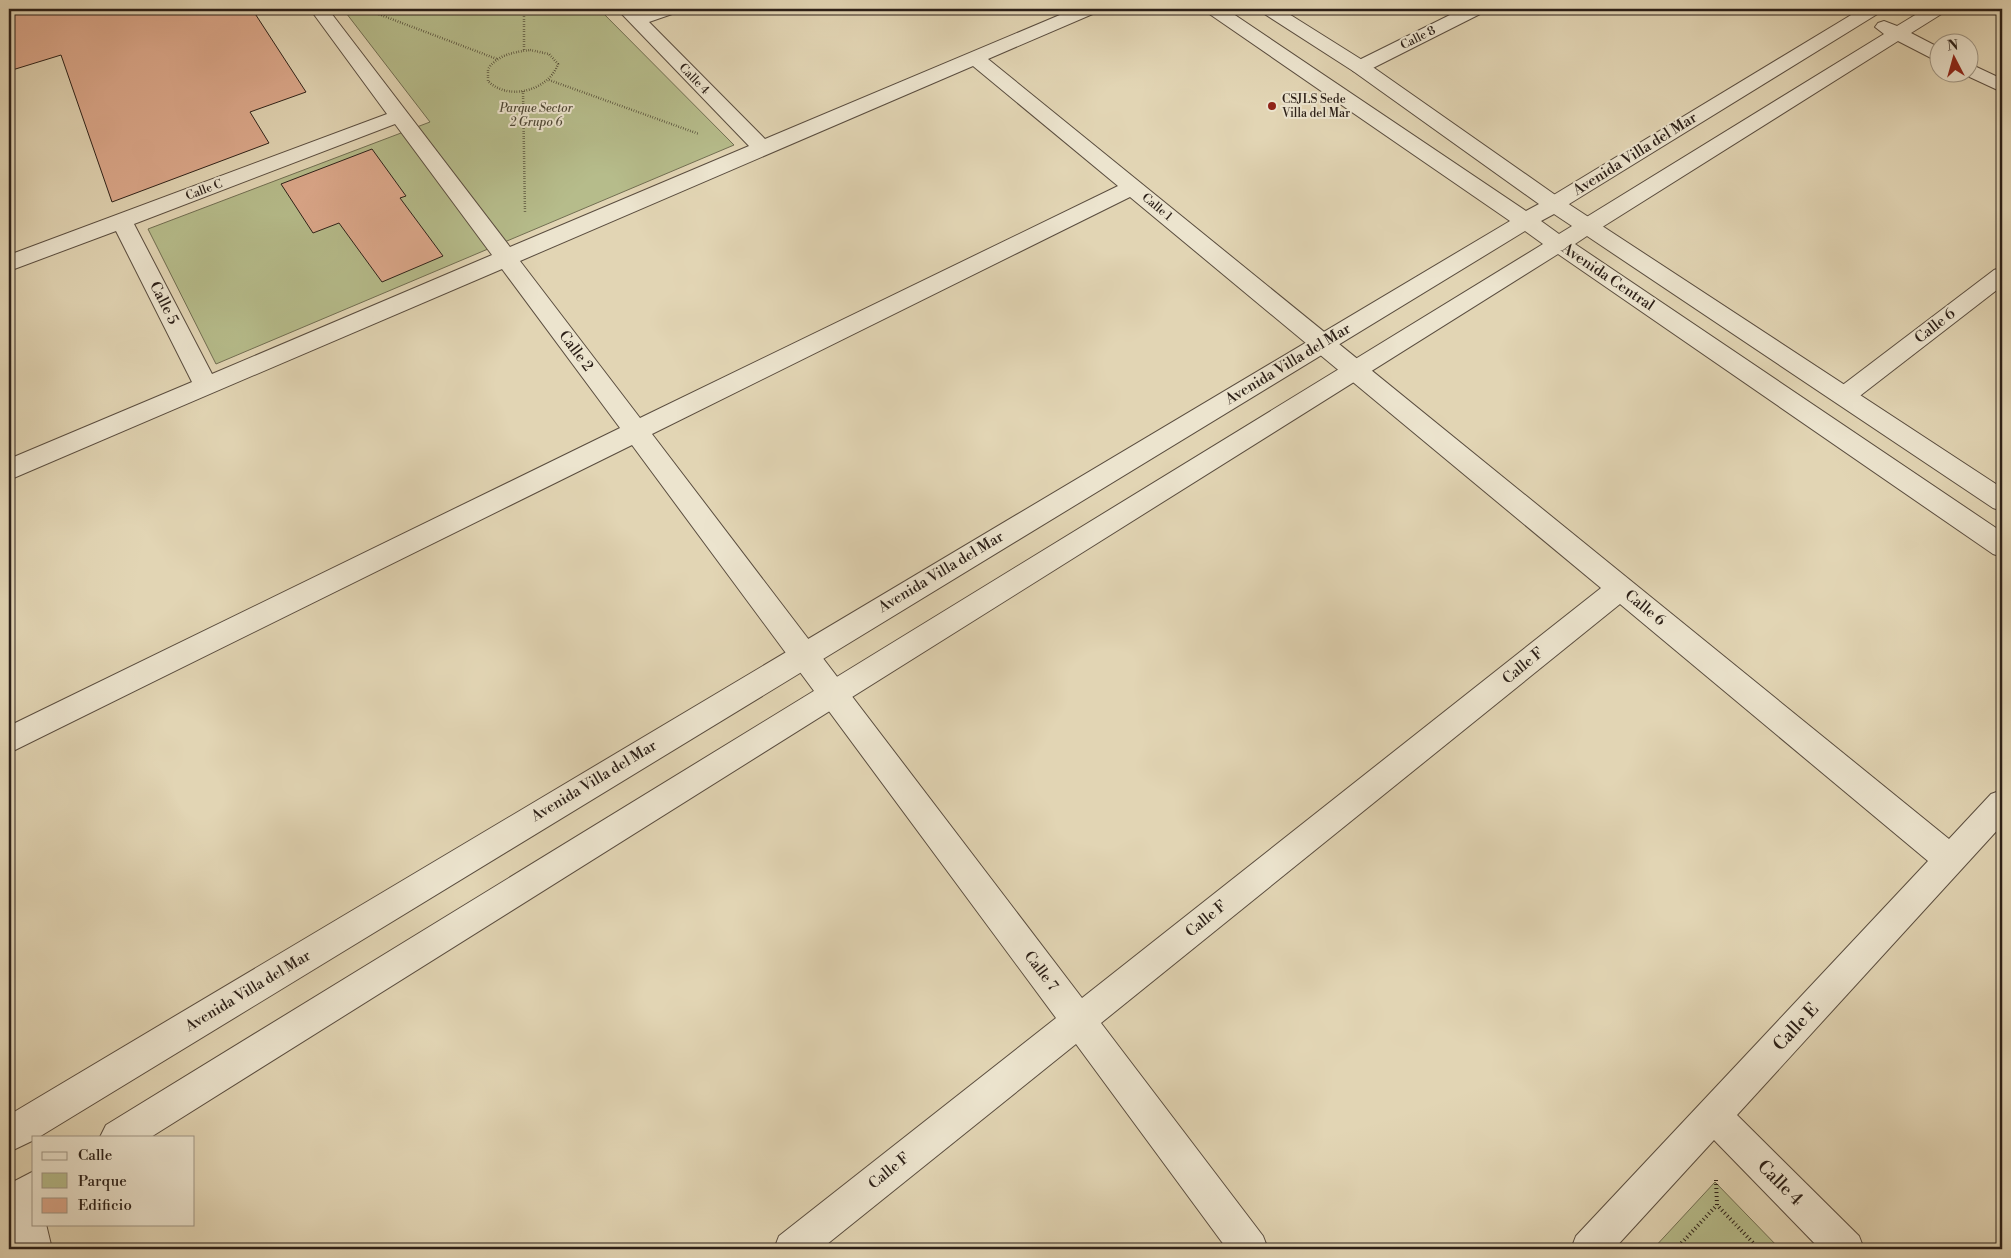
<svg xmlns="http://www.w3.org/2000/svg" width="2011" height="1258" font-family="'Libre Bodoni',serif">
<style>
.green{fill:#b6bc8b;stroke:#716e52}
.building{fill:#dca88b;stroke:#2c2018}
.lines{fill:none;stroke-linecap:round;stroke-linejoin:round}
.minor-casing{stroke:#5a4d3f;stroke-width:2}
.tertiary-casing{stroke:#5a4d3f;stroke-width:2}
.path-far1{stroke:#2c2018;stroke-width:2.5;stroke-dasharray:0.5 2;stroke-linecap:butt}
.path{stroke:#2c2018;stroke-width:4;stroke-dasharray:1 3;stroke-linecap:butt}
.minor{fill:#ece4ce;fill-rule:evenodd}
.tertiary{fill:#ece4ce;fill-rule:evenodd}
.poi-dot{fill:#8f2418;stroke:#ece4ce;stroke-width:2}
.labels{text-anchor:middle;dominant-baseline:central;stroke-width:4;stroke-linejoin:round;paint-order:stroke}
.far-street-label{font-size:12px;fill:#2c2018;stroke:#ece4ce}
.far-poi-label{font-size:12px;fill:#2c2018;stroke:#ece4ce;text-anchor:start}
.far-park-label{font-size:12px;font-style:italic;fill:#4e4735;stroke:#ece4ce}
.street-label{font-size:15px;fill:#2c2018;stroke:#ece4ce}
.near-street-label{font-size:18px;fill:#2c2018;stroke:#ece4ce}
</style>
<rect width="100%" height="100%" fill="#e2d5b4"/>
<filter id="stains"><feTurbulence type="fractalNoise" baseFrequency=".004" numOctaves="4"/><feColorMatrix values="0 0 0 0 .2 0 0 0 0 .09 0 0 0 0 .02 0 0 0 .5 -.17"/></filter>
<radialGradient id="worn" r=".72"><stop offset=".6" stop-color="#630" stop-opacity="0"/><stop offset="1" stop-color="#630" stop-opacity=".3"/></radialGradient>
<g class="green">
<path d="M343,9H599L734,145L216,364L148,229L430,122Z"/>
<path d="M1715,1182L1780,1249H1653Z"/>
</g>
<g class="building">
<path d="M9,9H252L306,92L250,112L269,143L112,202L61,55L9,71Z"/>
<path d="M372,149L406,196L400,198L443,256L382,282L339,223L313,233L281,184Z"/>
</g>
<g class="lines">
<g class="minor-casing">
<g id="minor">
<path d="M310,9H328L510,247L749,146L617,9H636L640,13L652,9H678L675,13L649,22L765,139L1074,9H1098L1095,13L988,59L1949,839L1991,794L2002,790V825L1737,1115L1859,1236L1864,1249H1820L1714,1140L1614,1249H1571L1576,1236L1928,861L1620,604L1101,1023L1263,1236L1268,1249H1227L1076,1044L821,1249H774L779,1236L1056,1018L632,445L9,753V726L620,428L502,269L9,480V459L192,382L116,231L9,271V255L387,114ZM973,66L1118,186L640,418L520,261ZM395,124L492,255L212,374L134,224ZM1130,197L1601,588L1082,998L652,434Z"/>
<path d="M1462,9H1485L1482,13L1367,71L1360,73L1353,71L1351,67L1353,63Z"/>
<path d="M1861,9H1882L1879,13L1561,209L1554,211L1547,209L1543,204L1547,199Z"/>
<path d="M1925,9H1946L1943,13L1911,33L1938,47V60L1931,58L1898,41L1596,231L1588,233L1580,231L1577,226L1580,221L1884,34L1875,27L1878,23L1884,21L1897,26Z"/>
<path d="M1968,63L2002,79V92L1961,73L1968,72Z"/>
<path d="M2002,267V286L1852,402L1844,405L1836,402L1832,396L1836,390L1994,270Z"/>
<path d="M20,1179L33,1184L34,1224H46L52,1249H16L9,1223V1184Z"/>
</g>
</g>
<g class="tertiary-casing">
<g id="tertiary">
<path d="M1205,9H1226L1526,211L1539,204L1353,71L1263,13L1260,9H1281L1367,63L1561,199L2002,488V511L1993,508L1587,236L1575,244L2002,532V557L1993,554L1558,254L151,1137H100L106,1125L1543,244L1525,231L39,1137H34V1140L9,1152V1115L1510,221L1208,13ZM1554,214L1572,226L1559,234L1541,221Z"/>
<path d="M34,1171V1210L9,1222V1184Z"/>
</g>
</g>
<g class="path-far1">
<path d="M365,9L497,59"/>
<path d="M524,9V51"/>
<path d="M530,50L549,54L558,64C549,90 509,102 488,81V69C497,55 514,52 530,50Z"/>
<path d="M549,80L699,134"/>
<path d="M523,91L525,213"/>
</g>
<g class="path">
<path d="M1716,1180L1717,1205L1759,1249"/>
<path d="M1676,1249L1717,1205"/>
</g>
<use href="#minor" class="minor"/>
<use href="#tertiary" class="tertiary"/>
</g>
<circle class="poi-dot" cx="1272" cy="106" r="5"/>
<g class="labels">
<g class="far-street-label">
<text transform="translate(1418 38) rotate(-27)">Calle 8</text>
<text transform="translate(694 79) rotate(46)">Calle 4</text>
<text transform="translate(204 190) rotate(-21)">Calle C</text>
<text transform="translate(1157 207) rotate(40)">Calle 1</text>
</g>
<g class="far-poi-label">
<text x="1282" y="99">CSJLS Sede<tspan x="1282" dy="14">Villa del Mar</tspan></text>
</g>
<g class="far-park-label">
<text x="536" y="108">Parque Sector<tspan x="536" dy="14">2 Grupo 6</tspan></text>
</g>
<g class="street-label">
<text transform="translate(1635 154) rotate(-32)">Avenida Villa del Mar</text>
<text transform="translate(1608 277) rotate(34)">Avenida Central</text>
<text transform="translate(164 303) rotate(63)">Calle 5</text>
<text transform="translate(1935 326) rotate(-38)">Calle 6</text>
<text transform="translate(576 351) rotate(53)">Calle 2</text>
<text transform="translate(1288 364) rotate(-31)">Avenida Villa del Mar</text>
<text transform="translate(941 572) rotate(-31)">Avenida Villa del Mar</text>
<text transform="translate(1645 608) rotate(39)">Calle 6</text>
<text transform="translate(1523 666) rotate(-39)">Calle F</text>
<text transform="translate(594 781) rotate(-31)">Avenida Villa del Mar</text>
<text transform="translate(1206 919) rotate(-39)">Calle F</text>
<text transform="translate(1041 971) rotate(53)">Calle 7</text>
<text transform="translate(248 991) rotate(-31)">Avenida Villa del Mar</text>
<text transform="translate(889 1171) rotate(-39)">Calle F</text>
</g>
<g class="near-street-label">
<text transform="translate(1796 1027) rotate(-47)">Calle E</text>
<text transform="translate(1780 1183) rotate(45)">Calle 4</text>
</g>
</g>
<rect width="2011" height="1258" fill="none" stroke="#e2d5b4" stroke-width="30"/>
<rect x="10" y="10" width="1991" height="1238" fill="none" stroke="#2c2018" stroke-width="2.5"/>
<rect x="15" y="15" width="1981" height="1228" fill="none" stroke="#2c2018"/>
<rect x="32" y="1136" width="162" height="90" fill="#ece4ce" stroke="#9f9685"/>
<rect x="42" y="1152" width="25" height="8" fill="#ece4ce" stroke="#9f9685"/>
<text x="78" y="1160" font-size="15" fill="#2c2018">Calle</text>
<rect x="42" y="1173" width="25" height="15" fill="#b6bc8b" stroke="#9f9685"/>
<text x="78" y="1186" font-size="15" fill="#2c2018">Parque</text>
<rect x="42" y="1198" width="25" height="15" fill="#dca88b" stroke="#9f9685"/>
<text x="78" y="1210" font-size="15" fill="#2c2018">Edificio</text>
<g transform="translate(1954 58) rotate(354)"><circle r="24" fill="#ece4ce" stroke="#9f9685"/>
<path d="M0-4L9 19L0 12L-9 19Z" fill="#8f2418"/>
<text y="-8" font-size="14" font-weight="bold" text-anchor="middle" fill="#2c2018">N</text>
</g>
<rect width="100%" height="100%" filter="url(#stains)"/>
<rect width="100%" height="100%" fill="url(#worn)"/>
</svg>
